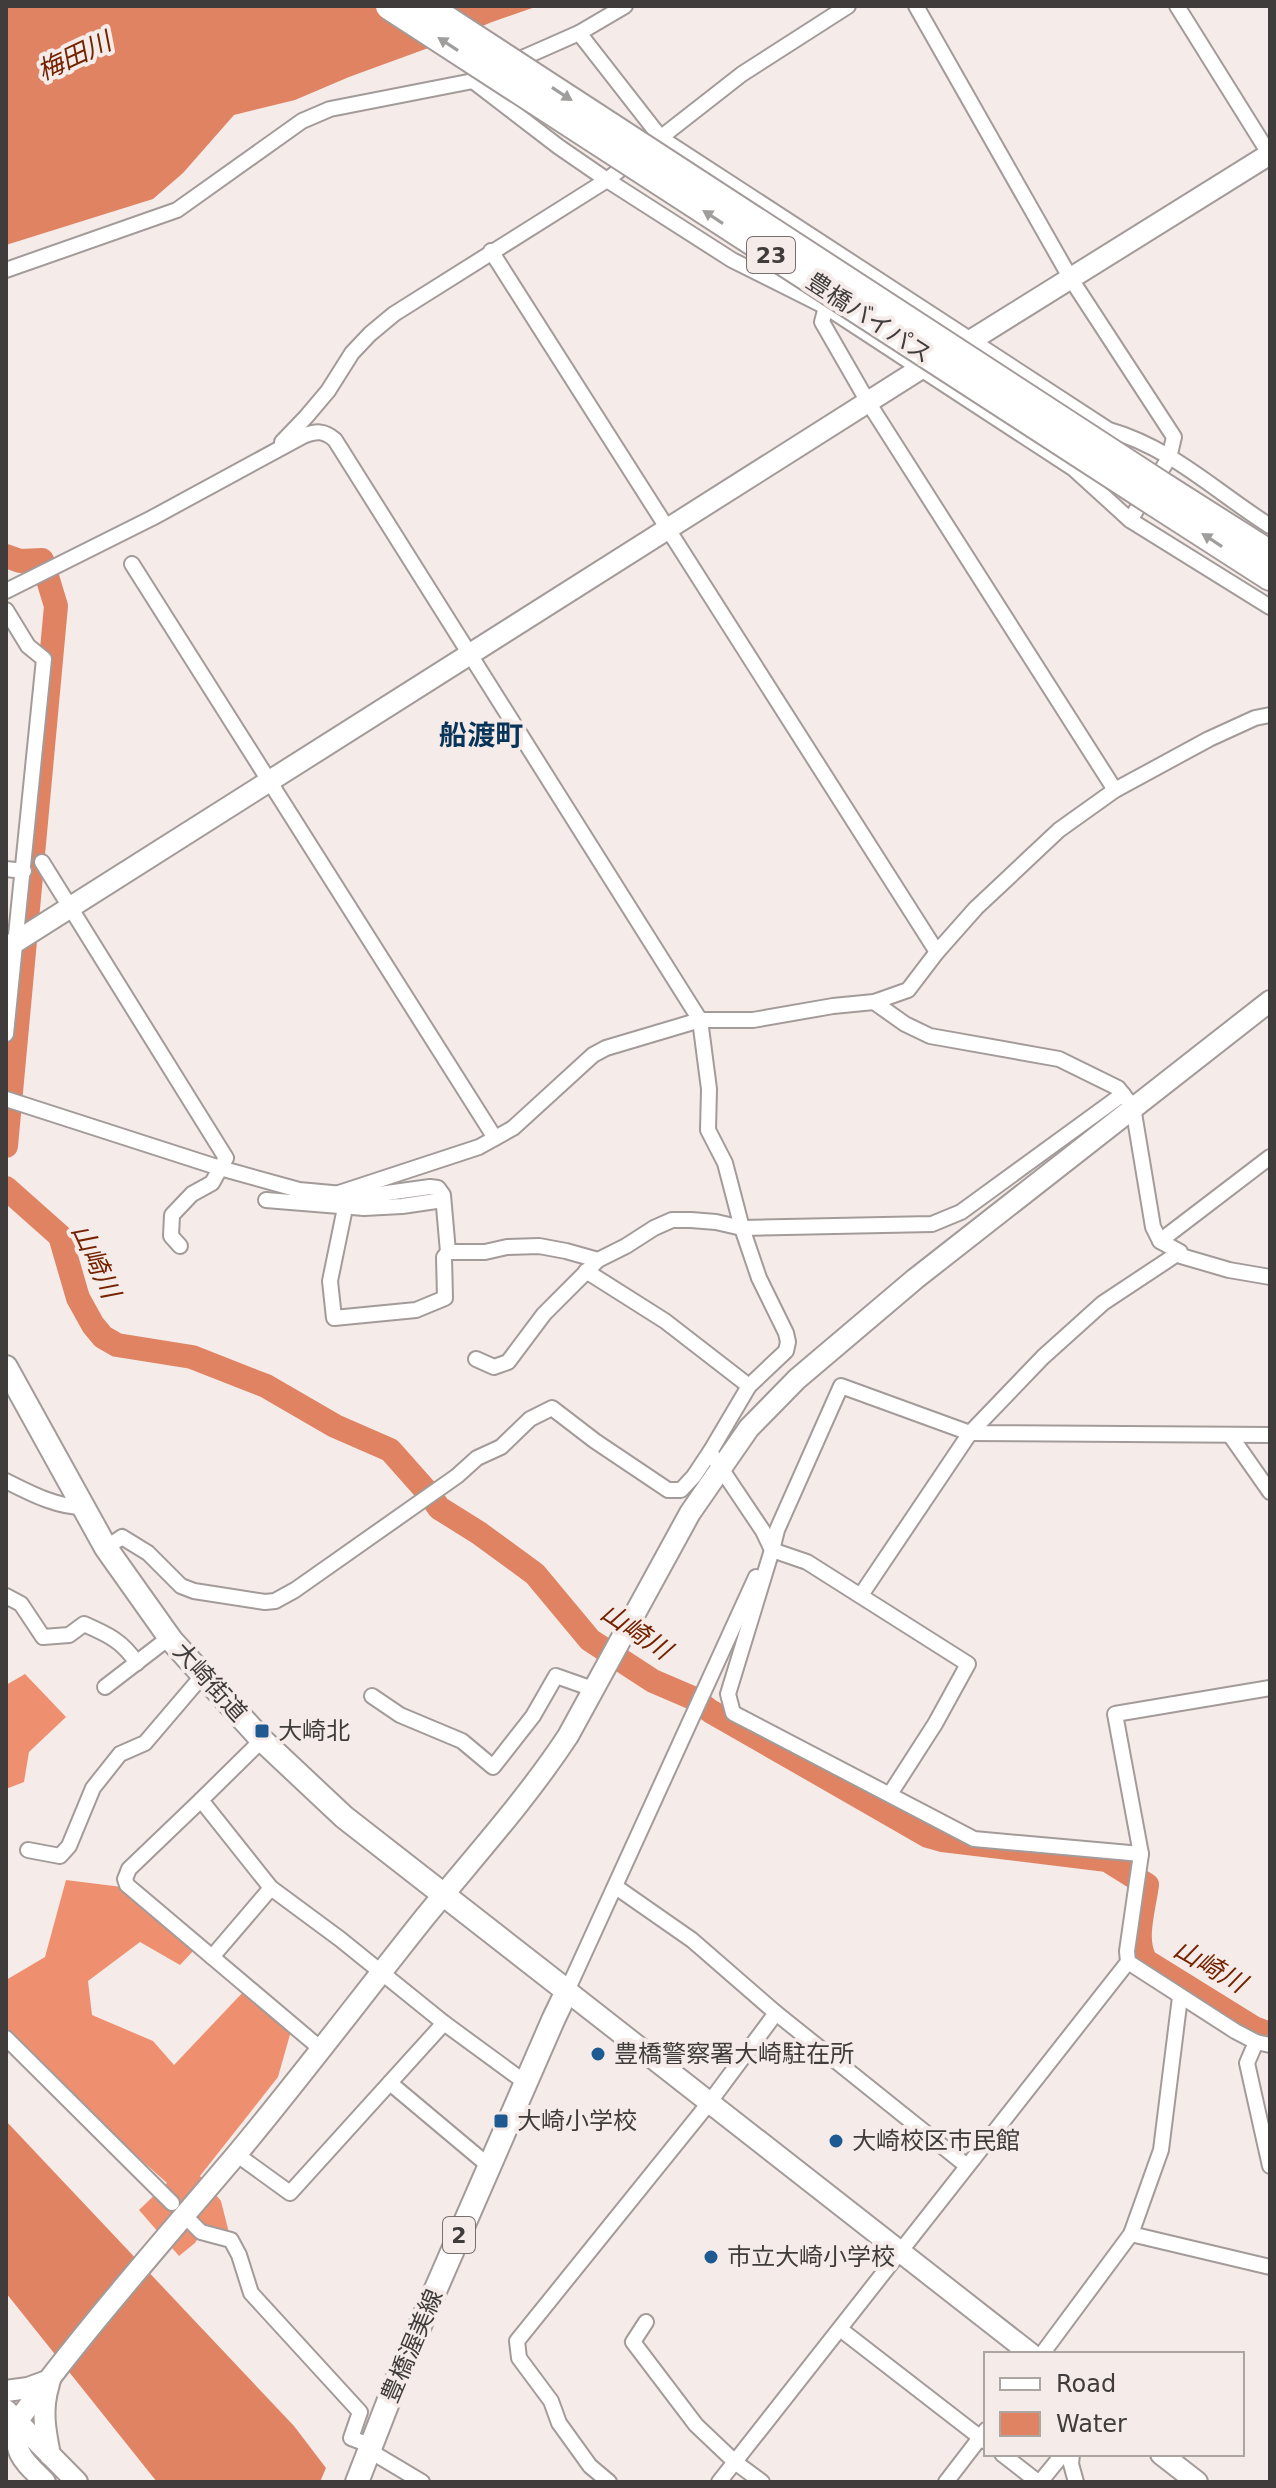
<svg xmlns="http://www.w3.org/2000/svg" width="1276" height="2488" font-family="'DejaVu Sans','Noto Sans JP',sans-serif">
<style>
.forest{fill:#ee9070}
.water{fill:#e08363}
.lines{fill:none;stroke-linecap:round;stroke-linejoin:round}
.river{stroke:#e08363;stroke-width:24}
.street-casing{stroke:#a39b99;stroke-width:18}
.secondary-casing{stroke:#a39b99;stroke-width:24}
.primary-casing{stroke:#a39b99;stroke-width:26}
.highway-casing{stroke:#a39b99;stroke-width:30}
.street{stroke:#fff;stroke-width:14}
.secondary{stroke:#fff;stroke-width:20}
.primary{stroke:#fff;stroke-width:22}
.highway{stroke:#fff;stroke-width:26}
.highway-bridge-casing{stroke:#a39b99;stroke-width:30;stroke-linecap:butt}
.highway-bridge{stroke:#fff;stroke-width:26}
.oneway{fill:#9f9e9d}
.poi-dot{fill:#1e5a91;stroke:#f5ece9;stroke-width:3}
.labels{text-anchor:middle;dominant-baseline:central;stroke-width:8;stroke-linejoin:round;paint-order:stroke}
.shield{fill:#f5ece9;stroke:#76716f;stroke-width:2}
.shield-label{font-size:22px;font-weight:bold;fill:#3f3c3b}
.street-label{font-size:24px;fill:#3f3c3b;stroke:#f5ece9}
.poi-label{font-size:24px;fill:#3f3c3b;stroke:#f5ece9;text-anchor:start}
.water-label{font-size:26px;font-style:italic;fill:#742200;stroke:#f5ece9}
.quarter-label{font-size:28px;font-weight:bold;fill:#093459;stroke:#f5ece9}
</style>
<rect width="100%" height="100%" fill="#f5ece9"/>
<g class="forest">
<path d="M25,1674L66,1717L29,1752L24,1782L6,1789V1685Z"/>
<path d="M66,1880L122,1887L194,1950L180,1965L140,1942L88,1981L92,2015L153,2041L174,2065L245,1990L291,2031L278,2077L200,2176L221,2201L229,2233L205,2227L195,2243L179,2256L139,2210L167,2183L83,2108L6,2027V1980L45,1957Z"/>
</g>
<g class="water">
<path d="M6,6H538L492,22L442,43L349,77L295,100L234,115L183,173L153,199L6,245Z"/>
<path d="M6,2121L294,2426L326,2468L320,2482H157L6,2293Z"/>
</g>
<g class="lines">
<g class="river">
<path d="M6,556L20,561L42,560L56,606L6,1146"/>
<path d="M6,1188L60,1236L78,1298L93,1325L103,1337L117,1345L192,1357L266,1386L335,1426L390,1450L430,1495L439,1508L479,1533L535,1574L590,1640L653,1681L695,1699L710,1711L928,1836L942,1840L1107,1860L1147,1885C1144,1908 1133,1941 1146,1961L1254,2028L1270,2034"/>
</g>
<g class="street-casing">
<g id="street">
<path d="M916,6L1071,279L1174,437L1169,458L1130,520"/>
<path d="M1177,6L1270,155"/>
<path d="M579,33L661,138L1109,430C1172,448 1216,492 1270,526"/>
<path d="M511,63L579,33L625,6"/>
<path d="M473,81L559,147L607,180L732,260L826,307L1074,469L1130,520L1270,607"/>
<path d="M655,142L742,74L848,6"/>
<path d="M491,251L937,952"/>
<path d="M6,270L177,210L302,121L330,109L473,81L481,77"/>
<path d="M826,307L822,322L868,402L1115,790"/>
<path d="M282,442L306,417L328,391L352,353L370,334L394,314L607,180L632,160"/>
<path d="M132,564L495,1138"/>
<path d="M6,591L152,518L303,436C316,431 324,430 335,440L700,1020L709,1089L708,1130L725,1163L742,1228L759,1278L786,1333L788,1342L786,1351L749,1386L710,1452L763,1531L772,1550L807,1562L968,1664L935,1724L890,1794"/>
<path d="M6,610L28,646L44,659L6,1034"/>
<path d="M42,862L226,1158L212,1183L192,1194L172,1215L171,1236L180,1246"/>
<path d="M6,869L24,871"/>
<path d="M874,1002L905,1024L930,1036L1059,1059L1118,1088L1133,1107L1153,1227L1160,1241L1180,1252L1181,1256L1229,1270L1270,1277"/>
<path d="M6,1099L220,1168L299,1190L365,1196L430,1187L438,1188L443,1195L448,1252H485L507,1247L539,1246L566,1251L598,1260"/>
<path d="M339,1193L479,1147L513,1128L593,1055L606,1048L700,1020H753L833,1006L874,1002L908,990L937,952L976,908L1059,830L1115,790L1209,739L1255,718L1270,715"/>
<path d="M266,1200L364,1208L402,1206L443,1200"/>
<path d="M345,1208L330,1281L334,1318L416,1310L445,1298L444,1257L448,1252"/>
<path d="M1160,1241L1270,1157"/>
<path d="M586,1271L665,1321L749,1386"/>
<path d="M476,1359L494,1367L508,1362L544,1314L598,1260L626,1246L654,1228L672,1220H691L716,1222L742,1228L932,1224L961,1212L1123,1094"/>
<path d="M1230,1435L1270,1492"/>
<path d="M6,1481C30,1493 58,1508 85,1507"/>
<path d="M106,1548L122,1537L148,1553L181,1586L194,1591L265,1602L275,1601L295,1590L457,1476L477,1458L501,1447L530,1419L552,1408L595,1441L668,1490H681L694,1476L710,1452"/>
<path d="M861,1595L970,1433L1043,1357L1103,1303L1180,1252"/>
<path d="M6,1596L21,1604L43,1637L69,1635L84,1624C109,1635 122,1641 137,1663"/>
<path d="M105,1687L170,1637"/>
<path d="M372,1696L400,1715L462,1741L493,1767L533,1716L556,1676L593,1689"/>
<path d="M262,1740L201,1800L271,1888L340,1939L444,2023L526,2083"/>
<path d="M201,1800L129,1869L125,1879L127,1885L321,2049"/>
<path d="M28,1850L60,1856L69,1846L93,1788L120,1754L145,1743L203,1675"/>
<path d="M1141,1854L974,1839L733,1713L728,1694L772,1550L777,1530L841,1386L970,1433L1270,1435"/>
<path d="M616,1887L692,1940L776,2013L967,2166"/>
<path d="M212,1957L271,1888"/>
<path d="M1128,1962L1235,2031L1256,2042L1270,2045"/>
<path d="M567,1991L756,1577"/>
<path d="M6,2038L172,2203"/>
<path d="M1256,2042L1247,2063L1270,2166"/>
<path d="M390,2083L489,2166"/>
<path d="M236,2154L290,2193L444,2023"/>
<path d="M192,2223L201,2232L231,2240L239,2255L251,2293L360,2412L351,2438L372,2446"/>
<path d="M1131,2234L1270,2267"/>
<path d="M646,2322L633,2342L696,2425L735,2462L762,2482"/>
<path d="M840,2329L986,2442"/>
<path d="M1042,2354L1131,2234L1161,2150L1180,1997"/>
<path d="M370,2451L422,2482"/>
<path d="M1002,2454L1038,2482"/>
<path d="M1072,2454L1071,2464L1076,2482"/>
<path d="M609,2482L590,2466L559,2423L551,2401L519,2358L517,2341L709,2103L776,2013"/>
<path d="M719,2482L1128,1962L1127,1951L1141,1854L1115,1714L1270,1688"/>
<path d="M946,2482L986,2430"/>
<path d="M1040,2482L1063,2454"/>
</g>
</g>
<g class="secondary-casing">
<g id="secondary">
<path d="M6,948L920,369L970,341L1270,154"/>
<path d="M567,1991L1031,2354"/>
<path d="M49,2384C41,2409 45,2430 50,2455"/>
<path d="M6,2391L28,2388L50,2380"/>
<path d="M6,2410L77,2482"/>
<path d="M17,2421C13,2454 23,2460 45,2482"/>
<path d="M6,2437C77,2338 158,2247 236,2155C301,2077 362,1996 425,1917C474,1857 525,1801 568,1736L690,1513L749,1428L797,1379L915,1279L1270,1001"/>
<path d="M1161,2454L1197,2482"/>
</g>
</g>
<g class="primary-casing">
<path id="primary" d="M6,1367L106,1548L172,1641L262,1740L344,1817L567,1991L554,2018L401,2369L357,2482"/>
</g>
<g class="highway-casing">
<g id="highway">
<path d="M1166,488L1270,554"/>
<path d="M1155,503L1270,577"/>
</g>
</g>
<use href="#street" class="street"/>
<use href="#secondary" class="secondary"/>
<use href="#primary" class="primary"/>
<use href="#highway" class="highway"/>
<g class="highway-bridge-casing">
<g id="highway-bridge">
<path d="M389,6L1155,503"/>
<path d="M426,6L1166,488"/>
</g>
</g>
<use href="#highway-bridge" class="highway-bridge"/>
</g>
<defs><path id="oneway-solid" d="M-6-.8H1V-3.2L6.5 0L1 3.2V.8H-6Z" transform="scale(2)"/></defs>
<g class="oneway">
<use href="#oneway-solid" transform="translate(448 44) rotate(-147)"/>
<use href="#oneway-solid" transform="translate(562 94) rotate(33)"/>
<use href="#oneway-solid" transform="translate(713 217) rotate(-147)"/>
<use href="#oneway-solid" transform="translate(1212 540) rotate(-147)"/>
</g>
<g class="poi-dot">
<rect x="254" y="1723" width="16" height="16" rx="4"/>
<circle cx="598" cy="2054" r="8"/>
<rect x="493" y="2113" width="16" height="16" rx="4"/>
<circle cx="836" cy="2141" r="8"/>
<circle cx="711" cy="2257" r="8"/>
</g>
<g class="labels">
<g class="shield">
<rect x="747" y="237" width="48" height="36" rx="6"/>
<rect x="443" y="2217" width="32" height="36" rx="6"/>
</g>
<g class="shield-label">
<text x="771" y="255">23</text>
<text x="459" y="2235">2</text>
</g>
<g class="street-label">
<text transform="translate(869 318) rotate(33)">豊橋バイパス</text>
<text transform="translate(210 1682) rotate(48)">大崎街道</text>
<text transform="translate(412 2346) rotate(-67)">豊橋渥美線</text>
</g>
<g class="poi-label">
<text x="278" y="1731">大崎北</text>
<text x="614" y="2054">豊橋警察署大崎駐在所</text>
<text x="517" y="2121">大崎小学校</text>
<text x="852" y="2141">大崎校区市民館</text>
<text x="727" y="2257">市立大崎小学校</text>
</g>
<g class="water-label">
<text transform="translate(74 56) rotate(-25)">梅田川</text>
<text transform="translate(96 1261) rotate(65)">山崎川</text>
<text transform="translate(636 1631) rotate(34)">山崎川</text>
<text transform="translate(1210 1966) rotate(30)">山崎川</text>
</g>
<g class="quarter-label">
<text x="481" y="735">船渡町</text>
</g>
</g>
<rect width="1276" height="2488" fill="none" stroke="#3f3c3b" stroke-width="16"/>
<rect x="984" y="2352" width="260" height="104" fill="#f5ece9" stroke="#aca6a3" stroke-width="2"/>
<rect x="1000" y="2378" width="40" height="12" fill="#ffffff" stroke="#aca6a3" stroke-width="2"/>
<text x="1056" y="2392" font-size="24" fill="#3f3c3b">Road</text>
<rect x="1000" y="2412" width="40" height="24" fill="#e08363" stroke="#aca6a3" stroke-width="2"/>
<text x="1056" y="2432" font-size="24" fill="#3f3c3b">Water</text>
</svg>
